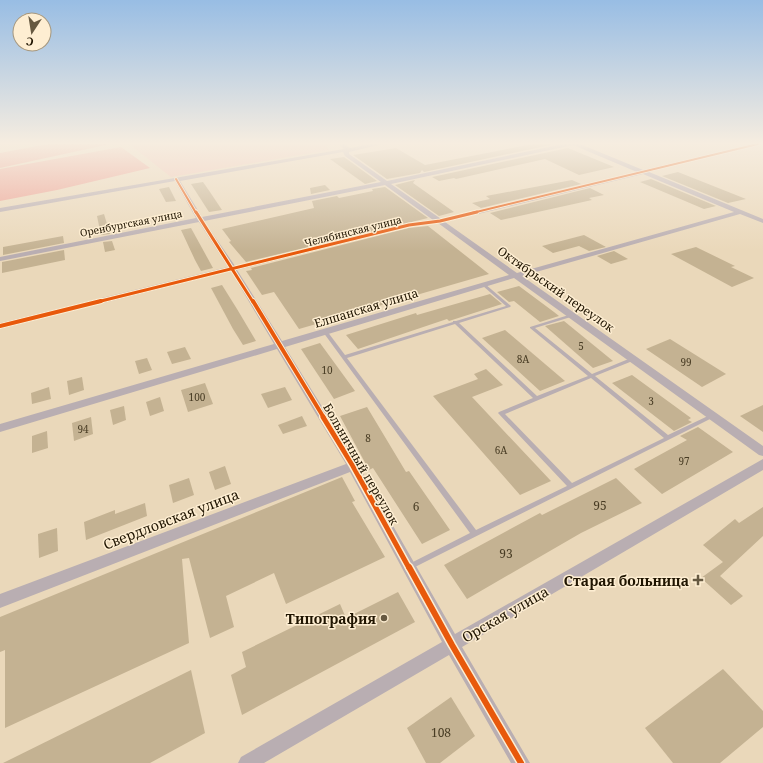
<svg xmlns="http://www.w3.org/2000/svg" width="763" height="763" font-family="'Noto Serif',serif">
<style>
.green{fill:#f1c5b6}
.forest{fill:#ec9f92}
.building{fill:#c4b292}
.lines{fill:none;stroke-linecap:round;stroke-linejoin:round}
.lane{fill:#b9aeb2;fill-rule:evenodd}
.street{fill:#b9aeb2;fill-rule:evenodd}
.cycleway-far4-casing{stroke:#feeed2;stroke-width:3.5}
.cycleway-far3-casing{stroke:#feeed2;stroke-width:5}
.cycleway-far2-casing{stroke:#feeed2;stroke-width:6}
.cycleway-far1-casing{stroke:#feeed2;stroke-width:8}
.cycleway-casing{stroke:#feeed2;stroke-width:9}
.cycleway-far4{stroke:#e8590c;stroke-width:2}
.cycleway-far3{stroke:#e8590c;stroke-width:3}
.cycleway-far2{stroke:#e8590c;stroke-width:4}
.cycleway-far1{stroke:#e8590c;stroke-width:5}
.cycleway{stroke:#e8590c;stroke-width:6}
.poi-dot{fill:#665941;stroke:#feeed2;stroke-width:1.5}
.labels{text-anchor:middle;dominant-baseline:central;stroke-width:3;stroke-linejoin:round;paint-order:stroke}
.far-street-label{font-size:10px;fill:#1f1400;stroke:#feeed2}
.number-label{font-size:10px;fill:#483c24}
.street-label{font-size:12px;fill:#1f1400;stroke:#feeed2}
.near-number-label{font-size:12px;fill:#483c24}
.near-street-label{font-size:14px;fill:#1f1400;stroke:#feeed2}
.near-poi-label{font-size:14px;font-weight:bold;fill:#1f1400;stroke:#feeed2;text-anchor:end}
</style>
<rect width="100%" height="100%" fill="#ead8ba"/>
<path class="green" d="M129,144H325L329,150L171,177Z"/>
<g class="forest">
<path d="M48,144H110L0,168V153Z"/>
<path d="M121,147L150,168L57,190L0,201V169Z"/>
</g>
<g class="building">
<path d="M533,144H555L424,172L422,170L420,173L387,179L353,155L396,148L425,165Z"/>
<path d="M568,148L614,167L579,175L545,159L456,179L454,178L439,181L432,177Z"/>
<path d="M344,157L377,181L365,184L330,159Z"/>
<path d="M678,172L746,199L728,203L662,176Z"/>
<path d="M651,179L716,206L704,209L640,182Z"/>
<path d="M415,180L413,183L454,212L439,216L395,185Z"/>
<path d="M572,180L581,184L481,208L472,203L490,199L486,196Z"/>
<path d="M203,182L210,192L222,210L209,212L191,184Z"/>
<path d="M325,185L330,190L311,194L310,188Z"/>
<path d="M169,187L176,201L166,202L159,189Z"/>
<path d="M385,187L428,218L246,262L229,242L231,241L222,229L314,208L312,201L337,196L339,198L373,191L372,189Z"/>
<path d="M590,188L604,195L589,198L592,200L501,220L490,213Z"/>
<path d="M104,214L110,234L101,235L97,216Z"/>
<path d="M428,226L489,274L299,329L274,292L262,295L246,271L252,270L251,268L409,228Z"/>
<path d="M191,228L213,268L201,271L195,260L181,230Z"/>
<path d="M584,235L606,247L589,251L579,246L553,253L542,246Z"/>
<path d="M63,236L64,243L3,255V247Z"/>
<path d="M112,241L115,250L105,252L103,242Z"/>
<path d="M696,247L735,266L731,267L754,278L732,287L671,254Z"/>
<path d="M64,250L65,260L2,273V262Z"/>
<path d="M614,251L628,259L611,264L597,256Z"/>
<path d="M222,285L237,309L256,341L243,345L233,329L211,288Z"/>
<path d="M519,286L554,312L559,316L540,322L514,301L509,302L497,292Z"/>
<path d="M490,294L502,304L449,321L447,319L358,349L346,335L416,313L417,315Z"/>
<path d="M564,321L613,361L593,368L545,326Z"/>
<path d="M505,330L565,381L540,391L482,338Z"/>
<path d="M670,339L726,374L702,387L646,349Z"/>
<path d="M320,343L355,391L334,399L301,349Z"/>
<path d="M185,347L191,359L172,364L167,352Z"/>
<path d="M147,358L152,370L139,374L135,361Z"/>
<path d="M486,369L503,385L472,397L551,481L520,495L433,396L478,379L474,374Z"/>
<path d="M632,375L691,418L688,420L692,422L674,431L612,383Z"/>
<path d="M82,377L84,390L69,395L67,381Z"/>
<path d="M205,383L213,404L188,412L181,390Z"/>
<path d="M49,387L51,399L32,404L31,393Z"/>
<path d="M285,387L292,400L268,408L261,394Z"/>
<path d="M160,397L164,411L150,416L146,402Z"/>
<path d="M763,405V432L740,416Z"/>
<path d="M124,406L126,420L113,425L110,410Z"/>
<path d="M367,407L406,472L409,471L450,530L422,544L373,468L369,470L340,416Z"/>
<path d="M302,416L307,426L283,434L278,425Z"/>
<path d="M91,417L93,434L74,441L72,423Z"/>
<path d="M698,427L733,452L662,494L634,469L687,440L680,436Z"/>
<path d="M47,431L48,448L32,453V436Z"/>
<path d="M225,466L231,484L215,490L209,472Z"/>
<path d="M342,477L355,501L352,502L385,557L286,604L274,573L226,596L234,627L210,638L189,558L182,559L189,643L5,728V650L0,652V617Z"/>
<path d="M189,478L194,495L173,503L169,485Z"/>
<path d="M616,478L642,503L581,533L467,599L444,565L540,513L542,515Z"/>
<path d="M145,503L147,516L86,540L84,522L115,510V514Z"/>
<path d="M763,507V536L720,576L743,596L731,605L701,578L723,562L703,545L735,519L739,523Z"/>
<path d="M57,528L58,551L39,558L38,534Z"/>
<path d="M398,592L415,622L242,715L231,675L246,667L242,652L340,604L346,618Z"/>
<path d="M723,669L763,711V727L720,763H673L645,728Z"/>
<path d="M191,670L205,733L150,763H3Z"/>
<path d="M451,697L475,736L440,763H426L407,728Z"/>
</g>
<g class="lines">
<path class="lane" d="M483,284H485L511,306L510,307L459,323L537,396L588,376L530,328V327L572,314H574V316L535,328L592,374L631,358H635V360L595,376L668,435L710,415H714L715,416L714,417L409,570L407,569L406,567L407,565L470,533L323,332V331H327L345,355L453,322V321H456L506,306L483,286ZM455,324L533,398L499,412L498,413L567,486L476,530L347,358ZM591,378L664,438L572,483L505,414Z"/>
<path class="street" d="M339,144H344L350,148L371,144H383L349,152V154L387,181L563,144H580L643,170L751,144H760L649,172L763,219V223L740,214L522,276L763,446V456L759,455L514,278L285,347L357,463L455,634L763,459V470L462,647L530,763H511L449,655L264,763H238L241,757L442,642L350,472L0,608V594L346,464L277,349L0,432V424L274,344L231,271L0,329V323L228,267L199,222L0,261V257L196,218L175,181L0,212V208L344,149ZM573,145L637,172L441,219L391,184ZM343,152L345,156L381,182L202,217L180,181ZM643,174L734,212L517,273L445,222ZM385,185L433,220L409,223L235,266L204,221ZM438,223L509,275L282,341L237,270L409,227Z"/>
<g class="cycleway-far4-casing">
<g id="cycleway-far4">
<path d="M176,179L196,213"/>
<path d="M472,213L758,144"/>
</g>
</g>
<g class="cycleway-far3-casing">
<g id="cycleway-far3">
<path d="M196,212L253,302"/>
<path d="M97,302L409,225L440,221L477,212"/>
</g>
</g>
<g class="cycleway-far2-casing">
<g id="cycleway-far2">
<path d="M253,301L324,418"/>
<path d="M0,326L101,301"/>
</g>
</g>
<g class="cycleway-far1-casing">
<path id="cycleway-far1" d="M323,417L353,466L409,568"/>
</g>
<g class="cycleway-casing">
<path id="cycleway" d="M409,567L452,645L521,763"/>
</g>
<use href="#cycleway-far4" class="cycleway-far4"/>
<use href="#cycleway-far3" class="cycleway-far3"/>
<use href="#cycleway-far2" class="cycleway-far2"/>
<use href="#cycleway-far1" class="cycleway-far1"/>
<use href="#cycleway" class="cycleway"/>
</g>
<linearGradient id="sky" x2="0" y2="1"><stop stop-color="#98bde4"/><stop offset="0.57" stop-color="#f6ede0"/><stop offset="1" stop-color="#f6ede0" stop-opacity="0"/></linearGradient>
<rect width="763" height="251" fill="url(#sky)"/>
<g class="poi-dot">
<path d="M696 574h4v4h4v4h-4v4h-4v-4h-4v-4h4z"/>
<circle cx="384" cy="618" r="4"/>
</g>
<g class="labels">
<g class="far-street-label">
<text transform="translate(131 223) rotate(-11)">Оренбургская улица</text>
<text transform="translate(353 231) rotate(-14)">Челябинская улица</text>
</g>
<g class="number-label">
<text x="581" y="346">5</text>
<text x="523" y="359">8А</text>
<text x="686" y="362">99</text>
<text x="327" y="370">10</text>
<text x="197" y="397">100</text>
<text x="651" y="401">3</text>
<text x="83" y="429">94</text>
<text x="368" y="438">8</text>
<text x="501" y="450">6А</text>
<text x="684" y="461">97</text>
</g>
<g class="street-label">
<text transform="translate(556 289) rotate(35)">Октябрьский переулок</text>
<text transform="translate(366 308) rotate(-17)">Елшанская улица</text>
<text transform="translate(361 464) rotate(60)">Больничный переулок</text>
</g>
<g class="near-number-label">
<text x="600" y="505">95</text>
<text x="416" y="506">6</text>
<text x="506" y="553">93</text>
<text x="441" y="732">108</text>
</g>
<g class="near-street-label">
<text transform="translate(171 519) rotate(-21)">Свердловская улица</text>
<text transform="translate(505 614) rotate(-30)">Орская улица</text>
</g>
<g class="near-poi-label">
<text x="689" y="580">Старая больница</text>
<text x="376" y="618">Типография</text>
</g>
</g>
<g transform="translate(32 32) rotate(192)"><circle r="19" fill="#feeed2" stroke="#a5977e"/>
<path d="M0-3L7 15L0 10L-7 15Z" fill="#665941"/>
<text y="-6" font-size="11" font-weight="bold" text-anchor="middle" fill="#1f1400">С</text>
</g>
</svg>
